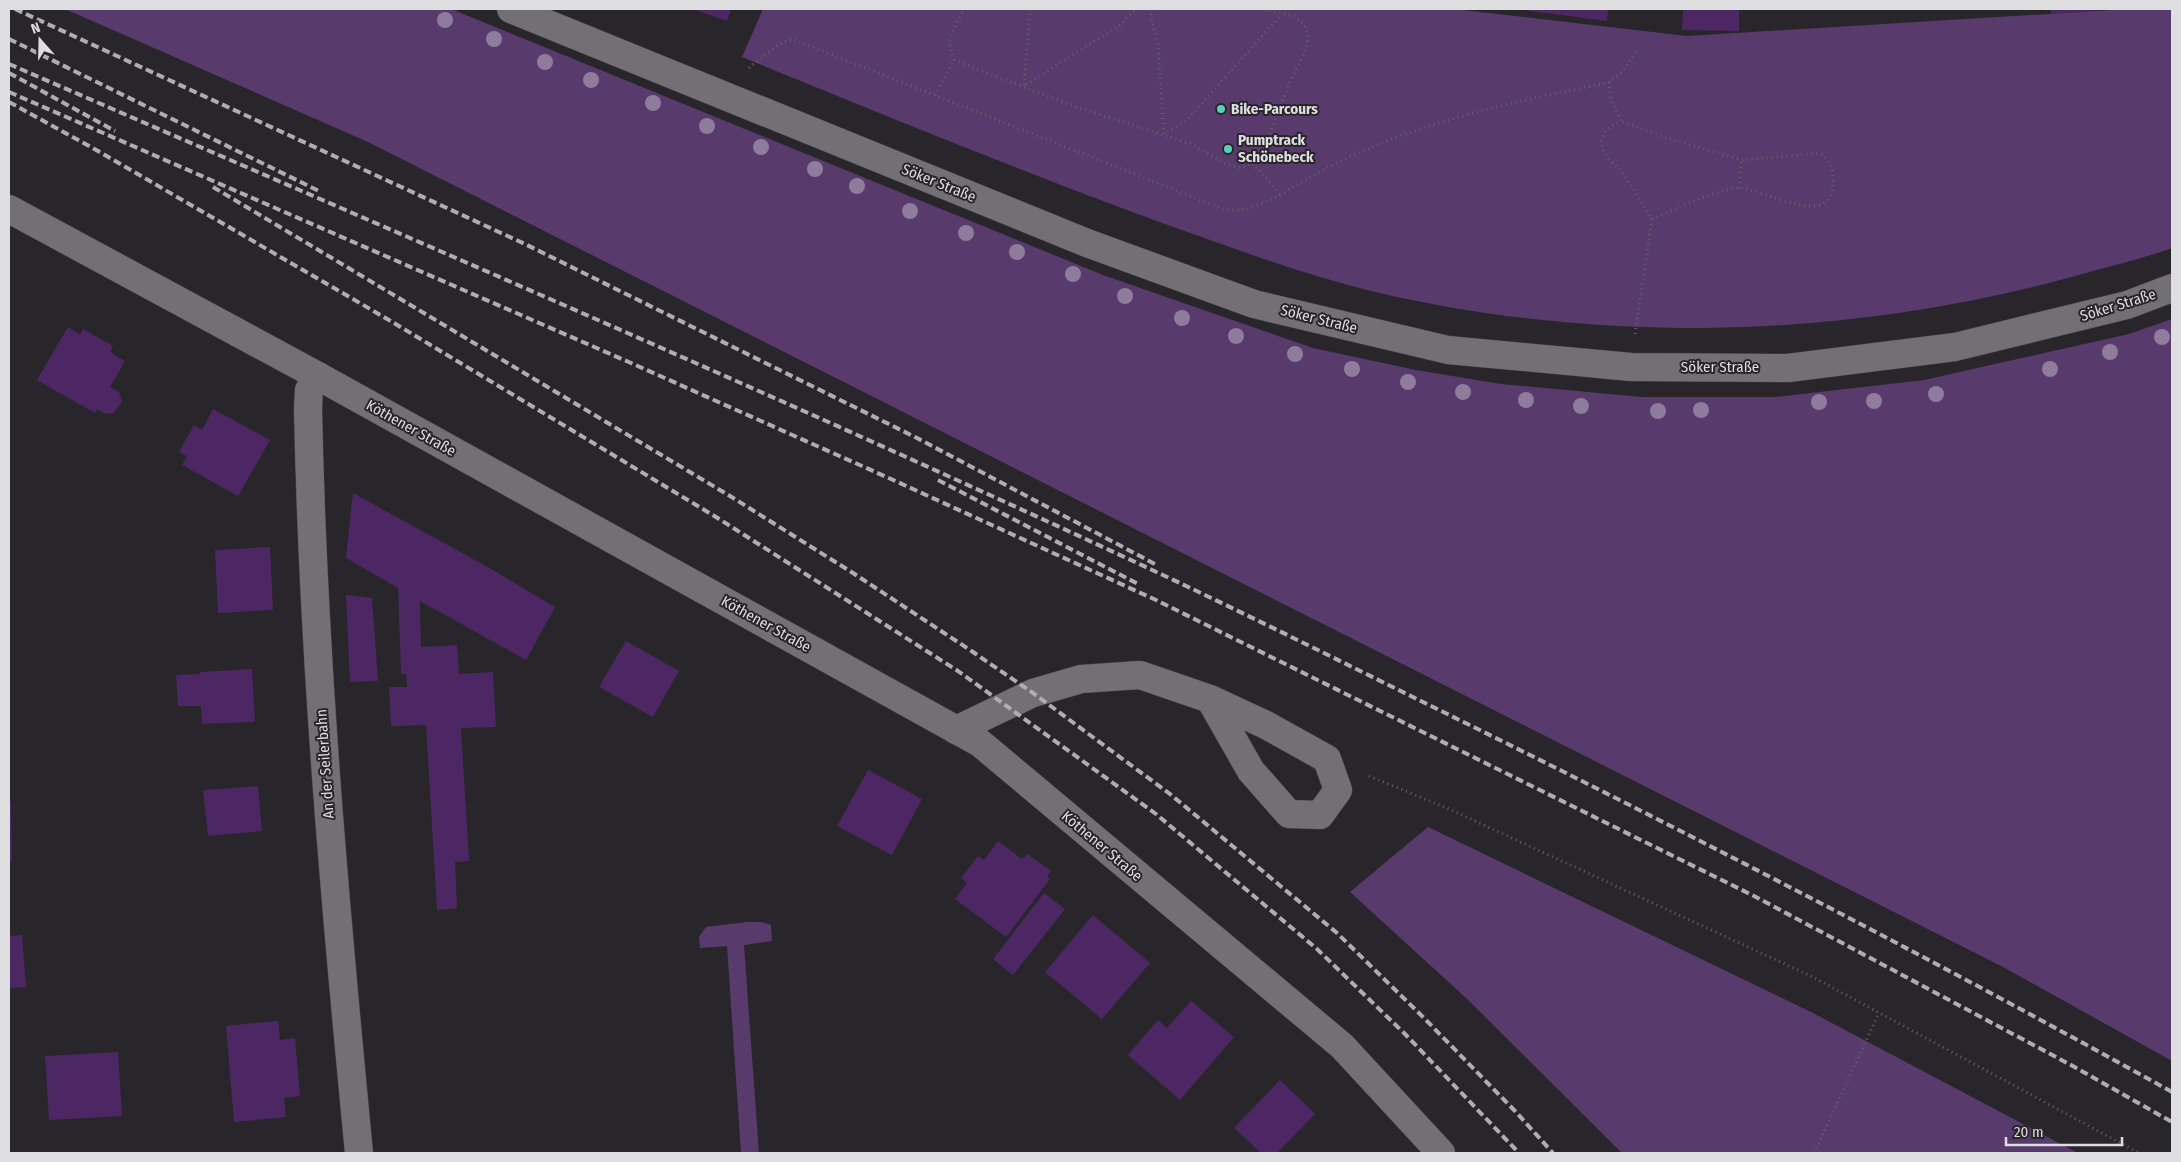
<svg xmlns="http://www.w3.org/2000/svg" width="2181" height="1162" font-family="'Fira Sans Condensed',sans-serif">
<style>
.green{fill:#583a6c}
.building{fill:#4d2763}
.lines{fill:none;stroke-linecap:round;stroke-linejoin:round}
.minor-casing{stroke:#464548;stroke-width:29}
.tertiary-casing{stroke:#464548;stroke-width:29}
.path{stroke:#646266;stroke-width:3;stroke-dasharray:1 4;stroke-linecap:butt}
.minor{stroke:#737075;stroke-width:28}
.tertiary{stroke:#737075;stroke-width:28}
.rail{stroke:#aeadb0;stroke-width:4;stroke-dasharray:8 4;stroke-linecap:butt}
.tree{fill:#8f7c9c}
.poi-dot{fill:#5eceb8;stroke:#28262a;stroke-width:2}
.labels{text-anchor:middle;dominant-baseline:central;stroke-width:4;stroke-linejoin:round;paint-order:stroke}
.poi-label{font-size:15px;font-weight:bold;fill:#dedde0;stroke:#28262a;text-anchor:start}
.street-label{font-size:15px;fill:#dedde0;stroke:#28262a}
</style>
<rect width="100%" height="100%" fill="#28262a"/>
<g class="green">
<path d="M65,9H451L1103,275L1313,348L1416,370L1501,384L1642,397H1776L1924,380L2129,334L2172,319V1061L2005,968L368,142Z"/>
<path d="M763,9H1454L1687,36L2129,9H2172V248C2142,259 2110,266 2079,275C1850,339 1603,346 1371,291C1301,274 1233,248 1165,224C1023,172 882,114 742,57Z"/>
<path d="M1428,827L1813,1013L2078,1153H1622L1465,997L1350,892Z"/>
<path d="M747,922H762L771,925L772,941L744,945L759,1153H741L727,946L700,948L699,937L706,927Z"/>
</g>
<g class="building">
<path d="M693,9H731L727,21Z"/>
<path d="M1514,9H1608L1607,21Z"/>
<path d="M1683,9H1739V31L1682,30Z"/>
<path d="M2051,9H2104V10L2051,14Z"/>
<path d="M68,327L80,335L83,329L113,346L110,352L125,361L110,387L119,392L122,401L114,413L106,414L97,409L95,413L37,380Z"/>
<path d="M213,409L270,440L238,496L182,465L187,456L179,452L194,425L202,430Z"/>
<path d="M353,493L493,570L555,607L526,660L420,601L421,647L457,645L459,674L493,672L496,727L461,728L469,861L455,862L457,908L437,910L426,725L391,726L389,687H407L406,674H401L398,588L346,558Z"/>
<path d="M270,547L273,610L218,613L215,550Z"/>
<path d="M346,595L372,598L378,681L350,682Z"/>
<path d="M626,641L679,671L653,717L599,687Z"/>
<path d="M252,669L255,722L202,724L201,706H178L176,675L200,674V672Z"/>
<path d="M868,770L922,799L892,855L837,826Z"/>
<path d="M258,786L262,831L208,836L203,790Z"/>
<path d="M9,802H11L12,861L9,862Z"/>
<path d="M998,841L1022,859L1027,854L1051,871L1047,877L1050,879L1006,937L955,899L967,883L961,878L978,856L984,860Z"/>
<path d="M1044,893L1065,909L1013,975L993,959Z"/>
<path d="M1093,915L1150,963L1102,1019L1045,972Z"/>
<path d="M22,935L26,987L9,988V936Z"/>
<path d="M1191,1001L1234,1037L1180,1100L1128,1055L1158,1020L1167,1028Z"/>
<path d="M278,1021L280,1040L295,1038L300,1096L284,1098L286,1117L234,1122L226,1026Z"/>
<path d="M118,1052L122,1116L49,1120L45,1056Z"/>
<path d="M1280,1080L1315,1114L1277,1153H1261L1234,1128Z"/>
</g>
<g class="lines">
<g class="minor-casing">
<g id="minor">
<path d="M9,209L318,376L980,743L1342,1046L1441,1153"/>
<path d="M318,376L309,390L308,408C313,657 335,905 359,1153"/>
<path d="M956,730L1033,693L1081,679L1140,675L1210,699L1266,725L1327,759L1338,790L1320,815L1289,814L1251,771L1210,699"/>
</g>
</g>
<g class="tertiary-casing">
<path id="tertiary" d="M511,9L1087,243L1254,304L1448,350L1631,367L1788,368L1955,347L2127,305L2172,288"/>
</g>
<g class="path">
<path d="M1030,9L1024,86L1120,25L1135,9"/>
<path d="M1151,9V17L1158,46L1164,134L1187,120L1282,14"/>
<path d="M954,60L949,42L957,22L965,9"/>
<path d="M749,68L778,45L792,39L1223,209C1227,209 1233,210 1238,210C1260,210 1299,183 1320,172C1409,123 1510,103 1609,82L1623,71L1637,50"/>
<path d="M1609,82L1611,100L1621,121C1604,129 1594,140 1608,158C1612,163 1618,166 1622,172C1632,187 1642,203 1652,219C1675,210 1714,190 1738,188C1764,187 1837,237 1833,175C1832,164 1828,160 1820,153L1742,160L1667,138L1621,121"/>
<path d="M935,95L954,60L1073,106L1191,144L1228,165L1240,168L1252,163L1280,193"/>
<path d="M1252,163L1262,154L1290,81L1306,50L1308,37L1304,24L1294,16L1261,9"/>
<path d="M1739,188L1742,160"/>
<path d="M1635,334L1652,219"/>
<path d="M1369,776L1449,809L1813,977L2139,1153"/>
<path d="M1814,1153L1879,1013"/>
</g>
<use href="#minor" class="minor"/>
<use href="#tertiary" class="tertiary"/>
<g class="rail">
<path d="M15,9L525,244L917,438L1155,564"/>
<path d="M9,39L321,192"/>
<path d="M9,64C395,232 783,397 1165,576C1252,617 1338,660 1425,703C1677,827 1927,956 2172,1092"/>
<path d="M9,73L115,131"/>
<path d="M9,92L631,363L891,479L1156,600L1754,896L2071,1065L2172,1122"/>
<path d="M9,102L98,151L389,320L716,517L958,671L1156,814L1317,949L1405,1034L1519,1153"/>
<path d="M213,187L730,496L853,573L973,652L1033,693L1170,794L1337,933L1424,1018L1515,1111L1553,1153"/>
<path d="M938,480L1140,585"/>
</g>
</g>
<g class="tree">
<circle cx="445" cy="20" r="8"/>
<circle cx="494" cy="39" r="8"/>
<circle cx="545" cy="62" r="8"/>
<circle cx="591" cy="80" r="8"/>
<circle cx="653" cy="103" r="8"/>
<circle cx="707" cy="126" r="8"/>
<circle cx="761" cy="147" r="8"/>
<circle cx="815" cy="169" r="8"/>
<circle cx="857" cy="186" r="8"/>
<circle cx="910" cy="211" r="8"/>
<circle cx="966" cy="233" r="8"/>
<circle cx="1017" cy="252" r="8"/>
<circle cx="1073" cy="274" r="8"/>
<circle cx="1125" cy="296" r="8"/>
<circle cx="1182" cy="318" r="8"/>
<circle cx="1236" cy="336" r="8"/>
<circle cx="2162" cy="337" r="8"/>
<circle cx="2110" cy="352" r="8"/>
<circle cx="1295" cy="354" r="8"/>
<circle cx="1352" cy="369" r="8"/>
<circle cx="2050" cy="369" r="8"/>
<circle cx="1408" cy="382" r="8"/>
<circle cx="1463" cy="392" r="8"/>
<circle cx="1936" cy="394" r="8"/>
<circle cx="1526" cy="400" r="8"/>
<circle cx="1874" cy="401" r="8"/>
<circle cx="1819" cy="402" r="8"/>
<circle cx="1581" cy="406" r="8"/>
<circle cx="1701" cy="410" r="8"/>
<circle cx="1658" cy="411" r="8"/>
</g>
<g class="poi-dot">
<circle cx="1221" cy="109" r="5"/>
<circle cx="1228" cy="149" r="5"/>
</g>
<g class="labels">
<g class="poi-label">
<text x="1231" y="109">Bike-Parcours</text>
<text x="1238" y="140">Pumptrack<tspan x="1238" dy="17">Schönebeck</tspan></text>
</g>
<g class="street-label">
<text transform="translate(939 183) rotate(22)">Söker Straße</text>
<text transform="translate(2118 305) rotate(-17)">Söker Straße</text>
<text transform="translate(1319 319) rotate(14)">Söker Straße</text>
<text x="1720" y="367">Söker Straße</text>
<text transform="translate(411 428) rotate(29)">Köthener Straße</text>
<text transform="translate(766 624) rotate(29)">Köthener Straße</text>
<text transform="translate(325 764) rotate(-94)">An der Seilerbahn</text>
<text transform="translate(1102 846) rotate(40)">Köthener Straße</text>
</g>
</g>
<rect width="2181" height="1162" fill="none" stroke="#dedde0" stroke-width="20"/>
<g transform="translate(40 40) rotate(340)" stroke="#28262a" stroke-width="4" paint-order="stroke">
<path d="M0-4L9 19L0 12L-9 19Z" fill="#dedde0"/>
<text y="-8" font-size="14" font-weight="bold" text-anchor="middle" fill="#dedde0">N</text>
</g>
<path d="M2006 1137v8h116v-8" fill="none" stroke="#dedde0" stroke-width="2.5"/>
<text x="2014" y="1137" font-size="15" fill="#dedde0" stroke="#28262a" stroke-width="4" paint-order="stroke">20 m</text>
</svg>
